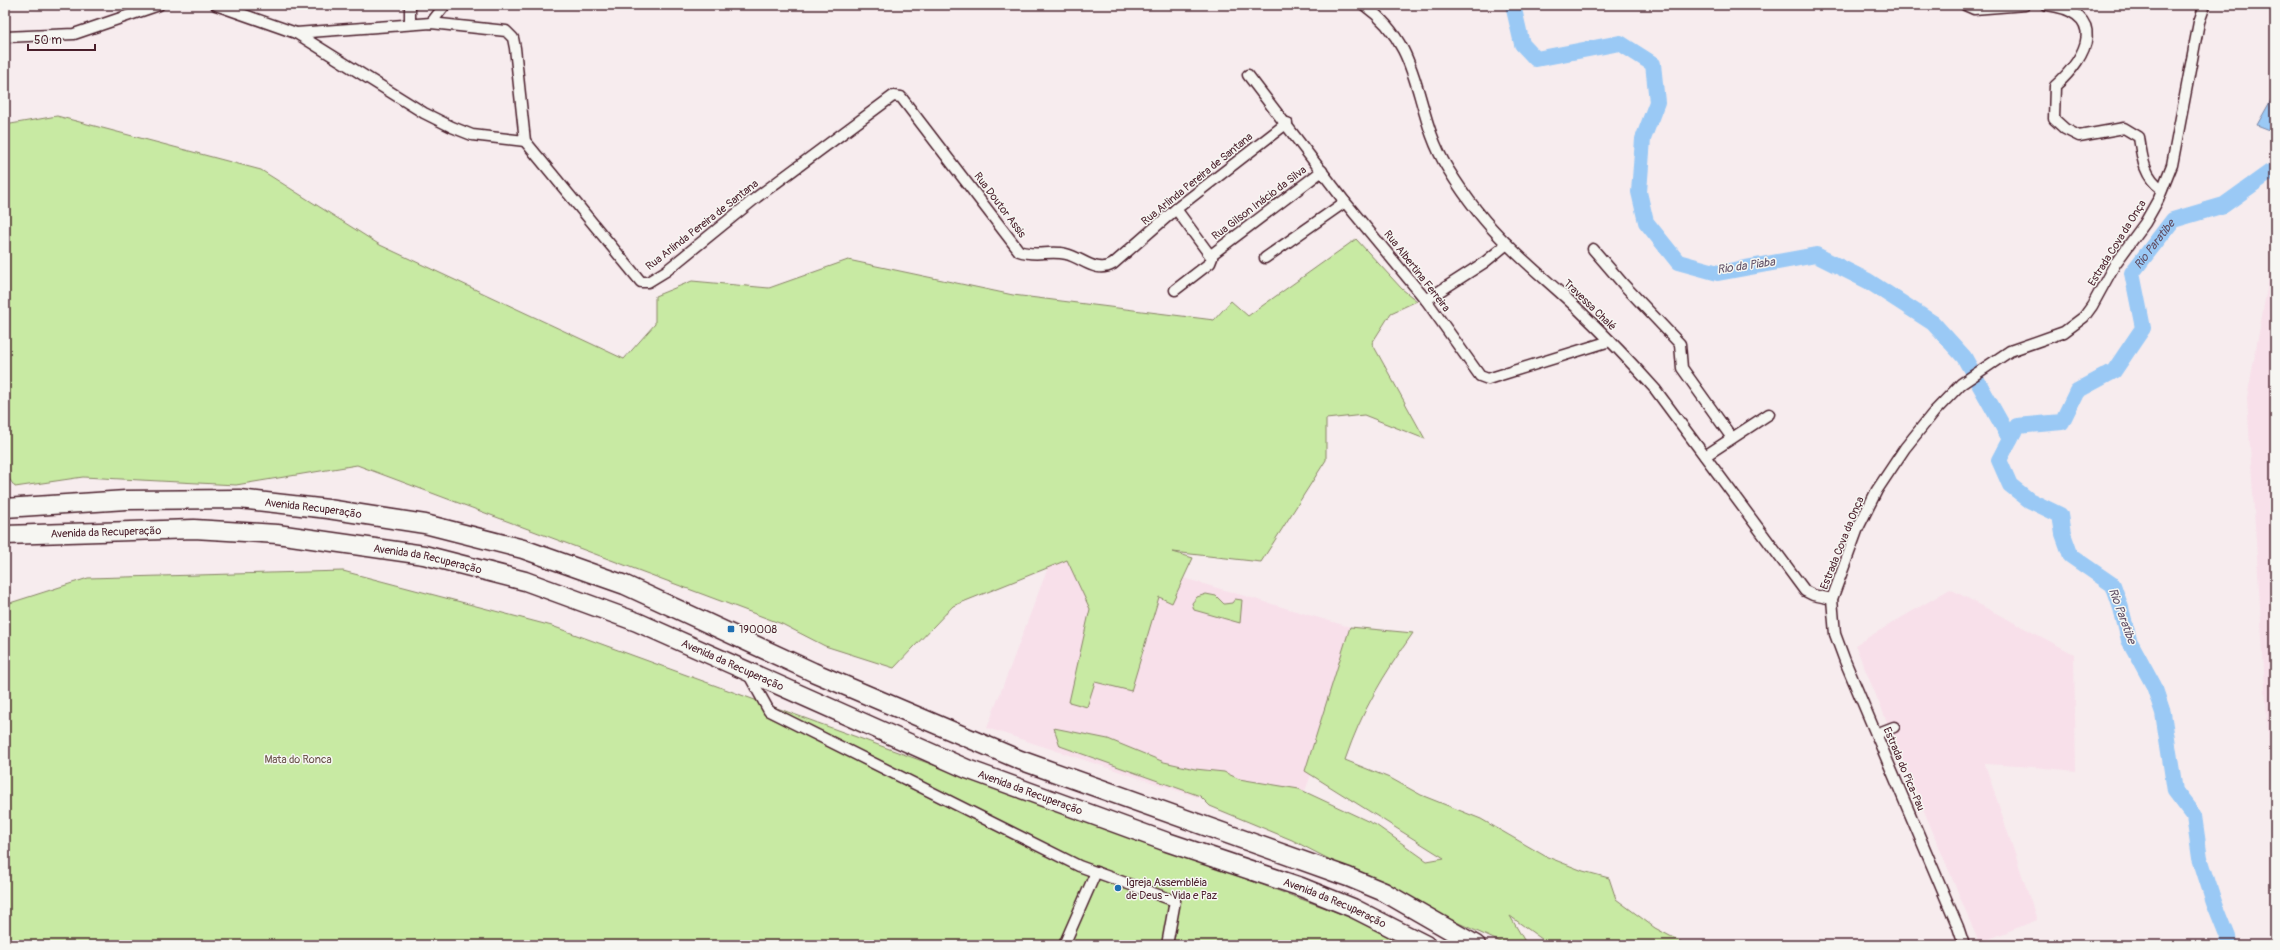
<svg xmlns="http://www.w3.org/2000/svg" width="2280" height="950" font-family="Pangolin,sans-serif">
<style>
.built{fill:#f8e0ea}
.green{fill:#c8eaa3;stroke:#898467}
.water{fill:#9ac9f5;stroke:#7a85a4}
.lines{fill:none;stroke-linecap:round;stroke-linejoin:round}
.river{stroke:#9ac9f5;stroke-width:16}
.street-casing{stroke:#4a1f2b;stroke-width:13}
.highway-casing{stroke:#4a1f2b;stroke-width:21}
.street{stroke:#f6f6f2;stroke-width:10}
.highway{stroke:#f6f6f2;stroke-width:18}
.poi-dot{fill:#1f6fb2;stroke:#f6f6f2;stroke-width:1.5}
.labels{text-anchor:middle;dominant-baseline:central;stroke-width:3;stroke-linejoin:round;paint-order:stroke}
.street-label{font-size:11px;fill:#4a1f2b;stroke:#f6f6f2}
.poi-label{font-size:11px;fill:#4a1f2b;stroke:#f6f6f2;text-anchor:start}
.park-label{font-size:11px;fill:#6a5249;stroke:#f6f6f2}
.water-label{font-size:12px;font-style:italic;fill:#625268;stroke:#f6f6f2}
</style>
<rect width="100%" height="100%" fill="#f7ecee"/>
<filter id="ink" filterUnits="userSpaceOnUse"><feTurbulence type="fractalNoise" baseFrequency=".025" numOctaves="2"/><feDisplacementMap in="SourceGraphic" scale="8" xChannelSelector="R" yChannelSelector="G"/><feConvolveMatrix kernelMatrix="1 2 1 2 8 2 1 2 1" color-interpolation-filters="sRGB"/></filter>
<g filter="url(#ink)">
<g class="built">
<path d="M2275,272V844L2247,398L2269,278Z"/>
<path d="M1058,541L1350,627L1311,775L1291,828L987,728Z"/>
<path d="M1950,589L2074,654L2076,771L2034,767L1985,764L2037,920L1979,943L1855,645Z"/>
</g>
<g class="green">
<path d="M57,116L261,170L380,245L624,359L655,324V296L692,281L769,288L848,260L1013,295L1214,320L1231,301L1248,316L1356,239L1402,289L1417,301L1391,313L1372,343L1425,439L1364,415L1326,419V460L1261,562L1173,552L1193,558L1172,603L1159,597L1131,691L1095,682L1087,707L1069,702L1090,609L1067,560L953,606L894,668L825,646L782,624L357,465L236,485L83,477L15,487L5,473V125Z"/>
<path d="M343,571L552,626L1364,922L1404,945H5V610L10,603L88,578Z"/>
<path d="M1206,594L1216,596L1224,604L1232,603L1235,599L1242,600L1240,623L1194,610L1192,603L1197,597Z"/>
<path d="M1350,627L1413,633C1383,676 1362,710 1345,760L1392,779L1421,795L1481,819L1545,856L1583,871L1609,878L1616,899L1655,928L1687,945H1550L1510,916L1527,945H1507L1408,900L1292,840L1210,806L1200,796L1060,746L1054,728L1108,739L1164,762L1195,769L1224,772L1239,779L1299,789L1376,825L1427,861L1444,858L1305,771Z"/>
</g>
<path class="water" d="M2275,93V132L2257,125Z"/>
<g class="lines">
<g class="river">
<path d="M1513,5L1522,44L1536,59L1620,43L1653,64L1657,102L1643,139L1639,192L1646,222L1678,262L1718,273L1816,255L1868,281L1933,323L1964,357L2010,439"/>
<path id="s1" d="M2229,945L2228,937L2214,902L2200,858L2194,816L2175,791L2163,713L2154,686L2129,640L2121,608L2113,585L2071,556L2063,534L2060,515L2029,500L2010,485L1999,460L2017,426L2062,422L2077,391L2114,371L2143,328L2132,273L2173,220L2224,205L2270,172L2275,173"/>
</g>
<g class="street-casing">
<g id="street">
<path d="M216,5L296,33L431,23L506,31L513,38L515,48L525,141L641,282H648L666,271L757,197L893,96L901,97L1019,251C1035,257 1050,250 1066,254C1083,258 1095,274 1113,264L1176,209L1287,123"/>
<path d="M1364,5C1426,49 1412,112 1448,169C1464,195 1485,223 1508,245C1531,268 1556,288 1579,310C1606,336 1631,362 1655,389L1805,591L1813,595L1832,599"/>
<path d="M1965,5L1974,9L2025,5"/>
<path d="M2047,5C2108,13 2089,56 2055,86L2054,119L2065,129L2079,136L2124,128L2139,137C2142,158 2144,177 2162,189"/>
<path d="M431,23L445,5"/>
<path d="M410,24V5"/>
<path d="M296,33L424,113L452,127L472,135L525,141"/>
<path d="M5,37L74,34L159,5"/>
<path d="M1248,75L1345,202L1426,300L1480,376L1488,379L1494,377L1610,341"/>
<path d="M1593,249L1624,285L1680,344L1682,368L1732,438"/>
<path d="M1211,255L1322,171"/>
<path d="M1265,258L1345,202"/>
<path d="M1175,290L1210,263L1212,258L1176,209"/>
<path d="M1426,300L1485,262L1507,244"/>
<path d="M1705,456L1769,414"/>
<path d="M748,673L769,711L1079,866L1175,901L1167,945"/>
<path d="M1876,734L1894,727"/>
<path d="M1064,945L1096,872"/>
<path d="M1964,945L1958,927L1845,661L1835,634L1832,599L1858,528L1877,490L1905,448L1934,412L1961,384L2010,351L2064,332L2084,317L2092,306L2115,264L2145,223L2158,200L2172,165L2199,22L2205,5"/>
</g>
</g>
<g class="highway-casing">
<g id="highway">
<path id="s2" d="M5,508L126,500L239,499L328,509L425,524L523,549L625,585L813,672L1020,760L1348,877L1384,892L1476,945"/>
<path id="s3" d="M5,535L194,529L277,534L424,555L525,581L637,622L967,769L1167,842L1301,887L1353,908L1426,945"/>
</g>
</g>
<use href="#street" class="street"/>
<use href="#highway" class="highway"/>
</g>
</g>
<g class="poi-dot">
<rect x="727" y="625" width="8" height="8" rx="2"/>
<circle cx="1118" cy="888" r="4"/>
</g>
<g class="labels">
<g class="street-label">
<text transform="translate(1197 179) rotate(-39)">Rua Arlinda Pereira de Santana</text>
<text transform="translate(1259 203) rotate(-37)">Rua Gilson Inácio da Silva</text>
<text transform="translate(1000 205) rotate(53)">Rua Doutor Assis</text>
<text transform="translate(702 225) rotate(-38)">Rua Arlinda Pereira de Santana</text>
<text transform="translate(2117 243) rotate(-58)">Estrada Cova da Onça</text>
<text transform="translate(1417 271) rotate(52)">Rua Albertina Ferreira</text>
<text transform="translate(1590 305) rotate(44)">Travessa Chalé</text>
<text stroke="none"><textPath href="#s2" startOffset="309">Avenida Recuperação</textPath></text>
<text stroke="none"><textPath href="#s3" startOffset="101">Avenida da Recuperação</textPath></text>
<text transform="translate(1842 543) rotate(-68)">Estrada Cova da Onça</text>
<text stroke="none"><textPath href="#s3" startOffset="425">Avenida da Recuperação</textPath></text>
<text stroke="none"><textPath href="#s3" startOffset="749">Avenida da Recuperação</textPath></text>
<text transform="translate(1904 769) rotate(67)">Estrada do Pica-Pau</text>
<text stroke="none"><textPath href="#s3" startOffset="1073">Avenida da Recuperação</textPath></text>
<text stroke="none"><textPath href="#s3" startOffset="1397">Avenida da Recuperação</textPath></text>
</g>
<g class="poi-label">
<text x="739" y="629">190008</text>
<text x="1126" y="882">Igreja Assembléia<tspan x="1126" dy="13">de Deus - Vida e Paz</tspan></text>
</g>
<g class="park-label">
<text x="298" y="759">Mata do Ronca</text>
</g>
<g class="water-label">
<text stroke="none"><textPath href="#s1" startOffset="867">Rio Paratibe</textPath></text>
<text transform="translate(1746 266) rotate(-8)">Rio da Piaba</text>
<text transform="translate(2122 616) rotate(70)">Rio Paratibe</text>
</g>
</g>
<rect width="2280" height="950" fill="none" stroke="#f6f6f2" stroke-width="20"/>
<rect x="10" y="10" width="2260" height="930" fill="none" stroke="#4a1f2b" stroke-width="1.5" filter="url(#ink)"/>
<path d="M28 44v6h67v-6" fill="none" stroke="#4a1f2b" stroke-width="2"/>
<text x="34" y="44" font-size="12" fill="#4a1f2b" stroke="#f6f6f2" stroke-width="3" paint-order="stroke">50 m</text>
</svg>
